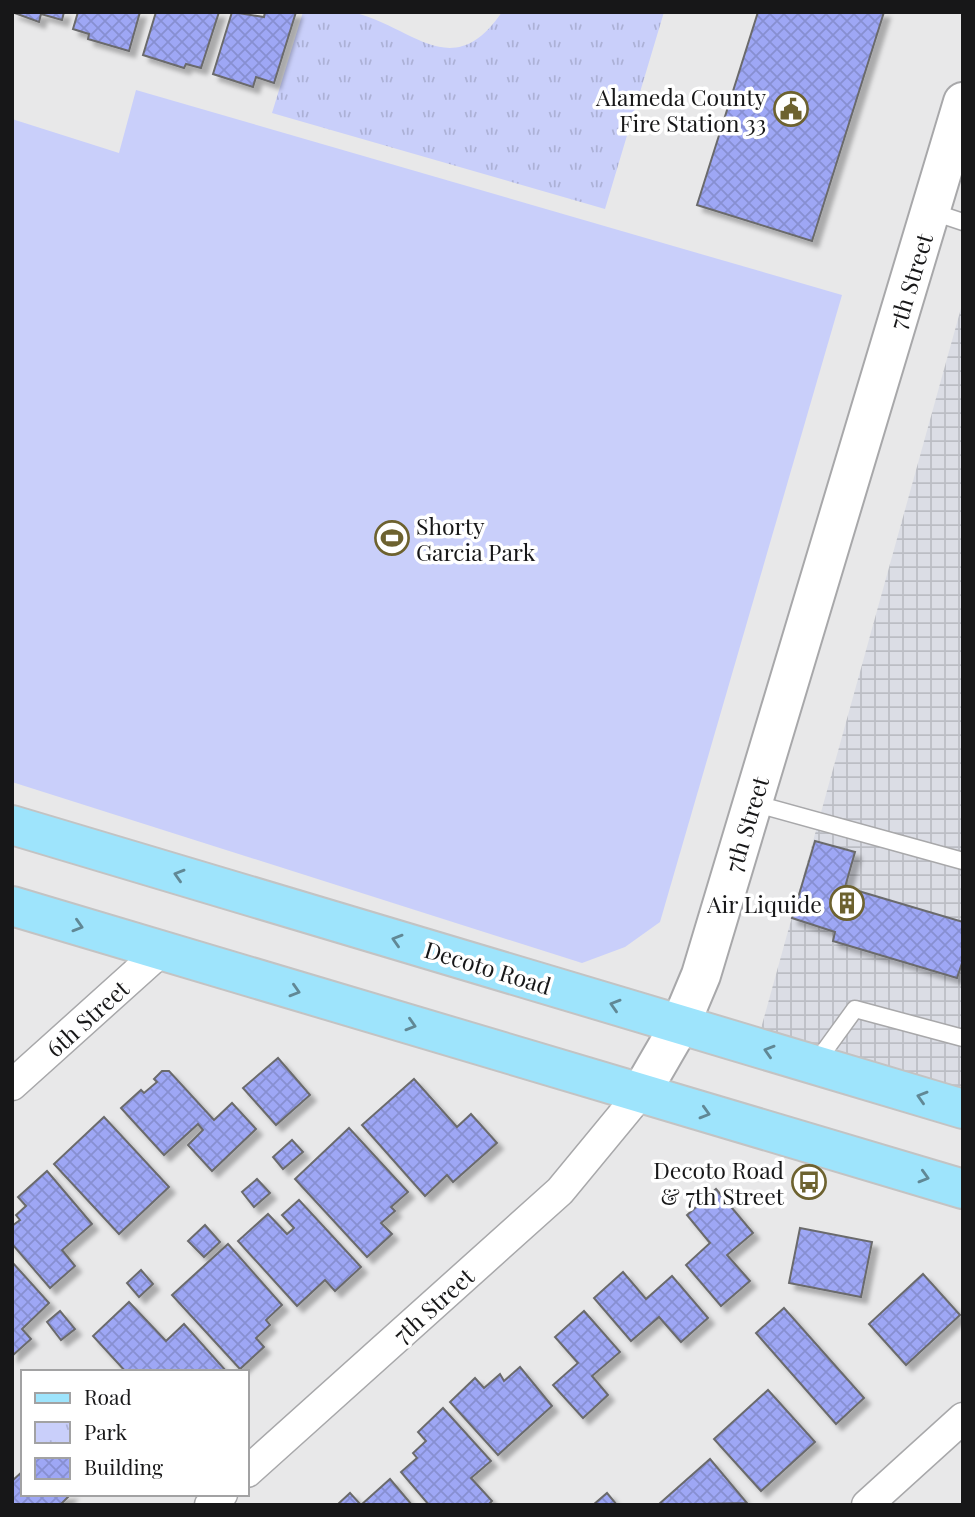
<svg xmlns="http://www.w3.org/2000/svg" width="975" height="1517" font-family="'Playfair Display',serif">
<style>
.industrial{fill:url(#industrial-grid)}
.grass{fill:#c9cffa}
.park{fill:url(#park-tufts)}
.building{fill:url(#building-cross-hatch);stroke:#6b6b6c;stroke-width:2;filter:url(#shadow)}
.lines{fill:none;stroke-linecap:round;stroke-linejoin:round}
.lane-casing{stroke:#a8a8aa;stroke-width:19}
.street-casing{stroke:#a8a8aa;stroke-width:33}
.secondary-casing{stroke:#a8a8aa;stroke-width:42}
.primary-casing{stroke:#c3c3c3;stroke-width:42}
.lane{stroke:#fff;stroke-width:16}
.street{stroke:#fff;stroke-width:30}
.secondary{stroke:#fff;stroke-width:38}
.primary{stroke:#9ee4fc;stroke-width:38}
.oneway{stroke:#618895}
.labels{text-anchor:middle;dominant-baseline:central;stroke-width:7;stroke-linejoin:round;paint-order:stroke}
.poi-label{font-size:23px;fill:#171718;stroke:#fff;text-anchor:end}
.street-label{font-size:23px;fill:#171718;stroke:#fff}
</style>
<defs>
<pattern id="industrial-grid" width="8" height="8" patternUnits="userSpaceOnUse" patternTransform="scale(1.75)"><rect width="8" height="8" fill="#dbdde5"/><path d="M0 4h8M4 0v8" fill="none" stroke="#bbbdc4"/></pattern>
<pattern id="park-tufts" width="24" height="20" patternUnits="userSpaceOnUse" patternTransform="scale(1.75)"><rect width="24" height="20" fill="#c9cffa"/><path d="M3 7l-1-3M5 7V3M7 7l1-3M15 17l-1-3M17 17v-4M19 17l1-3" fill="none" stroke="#acb1d6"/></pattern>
<pattern id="building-cross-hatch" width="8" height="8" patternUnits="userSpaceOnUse" patternTransform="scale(1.75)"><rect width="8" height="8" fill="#9ea7f5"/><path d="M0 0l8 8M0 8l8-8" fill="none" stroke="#878fd1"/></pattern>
<filter id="shadow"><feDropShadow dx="6" dy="6" stdDeviation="2" flood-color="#0004"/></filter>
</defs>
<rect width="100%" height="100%" fill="#e8e8e9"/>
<path class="industrial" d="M963,301V1093L760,1032Z"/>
<path class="grass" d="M136,90L842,295L660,922L625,947L582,963L12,782V119L119,153Z"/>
<path class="park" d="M303,12C319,12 340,9 356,13C414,28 453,84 502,12H664L605,209L272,113Z"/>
<g class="building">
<path d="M12,12H64L62,20L41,14L39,22Z"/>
<path d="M78,12H140L129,51L88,39L89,34L73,29Z"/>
<path d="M156,12H219L201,68L186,64L184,68L143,55Z"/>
<path d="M232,12L264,17L265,12H296L274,83L256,77L253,87L213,74Z"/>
<path d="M758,12H884L812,241L697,205Z"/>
<path d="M815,841L855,852L845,887L963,922V960L957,978L833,941L835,932L792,918Z"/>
<path d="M278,1058L310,1095L276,1125L243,1088Z"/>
<path d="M162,1071H169L214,1120L232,1103L256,1129L212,1171L188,1145L203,1130L198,1124L164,1155L121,1108L141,1090L144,1093L157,1082L154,1079Z"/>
<path d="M414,1079L457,1127L471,1114L497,1143L453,1182L447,1175L425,1196L362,1125Z"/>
<path d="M104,1117L169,1187L119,1234L54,1164Z"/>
<path d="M349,1128L408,1192L391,1207L395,1211L381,1223L392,1234L367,1257L295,1179Z"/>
<path d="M292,1140L303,1152L283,1169L273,1157Z"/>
<path d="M47,1171L92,1224L62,1250L75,1266L50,1288L12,1244V1226L20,1220L16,1215L26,1206L18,1197Z"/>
<path d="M257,1179L270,1193L254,1207L242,1192Z"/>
<path d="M716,1189L753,1233L727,1255L750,1281L721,1306L686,1265L710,1243L687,1215Z"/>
<path d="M299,1200L361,1267L335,1291L325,1280L297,1306L238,1241L268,1214L287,1234L294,1228L282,1215Z"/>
<path d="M205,1225L220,1242L204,1257L188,1241Z"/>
<path d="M800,1228L872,1242L861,1297L789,1283Z"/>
<path d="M228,1244L282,1305L266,1320L270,1325L256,1338L264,1347L240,1369L172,1295Z"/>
<path d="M12,1262L49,1303L22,1329L31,1339L12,1356Z"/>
<path d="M141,1270L153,1284L139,1297L127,1283Z"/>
<path d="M623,1272L646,1299L672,1276L708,1318L681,1342L659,1317L631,1341L594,1298Z"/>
<path d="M923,1274L960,1315L906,1365L869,1324Z"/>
<path d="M129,1302L166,1341L184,1324L227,1372H126L93,1336Z"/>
<path d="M784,1308L864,1398L836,1424L756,1333Z"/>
<path d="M60,1311L75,1329L61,1340L47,1322Z"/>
<path d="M584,1311L620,1352L592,1376L608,1395L583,1418L553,1385L578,1363L555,1337Z"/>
<path d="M520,1367L552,1406L498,1455L450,1402L475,1378L484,1388L500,1374L504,1381Z"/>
<path d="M768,1390L815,1442L761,1491L714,1439Z"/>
<path d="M443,1408L491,1461L471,1478L492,1501L488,1505H429L401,1472L417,1458L413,1453L426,1441L418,1432Z"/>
<path d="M710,1459L747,1503L658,1505Z"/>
<path d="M23,1471V1494H71L60,1505H12V1481Z"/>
<path d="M390,1479L412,1505H361Z"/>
<path d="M350,1493L361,1505H337Z"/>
<path d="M607,1493L617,1505H593Z"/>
</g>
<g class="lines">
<g class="lane-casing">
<g id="lane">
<path d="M930,211L963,222"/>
<path d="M753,803L963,861"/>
<path d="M815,1064L855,1009L963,1038"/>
</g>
</g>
<g class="street-casing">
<g id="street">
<path d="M12,1085L161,951"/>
<path d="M247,1472L560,1191L640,1094"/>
<path d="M210,1505L222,1494"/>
<path d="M867,1505L963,1418"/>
</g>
</g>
<g class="secondary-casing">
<path id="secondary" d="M640,1094L680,1025L701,975L963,102"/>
</g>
<g class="primary-casing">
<g id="primary">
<path d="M12,825L963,1109"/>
<path d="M12,906L963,1189"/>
</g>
</g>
<use href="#lane" class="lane"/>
<use href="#street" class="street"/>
<use href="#secondary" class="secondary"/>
<use href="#primary" class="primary"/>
</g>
<defs><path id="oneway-chevron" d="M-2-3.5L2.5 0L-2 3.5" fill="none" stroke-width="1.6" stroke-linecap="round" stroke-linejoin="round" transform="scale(1.75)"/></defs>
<g class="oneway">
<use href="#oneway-chevron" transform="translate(179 875) rotate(-163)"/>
<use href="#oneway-chevron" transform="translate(78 926) rotate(17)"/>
<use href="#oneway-chevron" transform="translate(397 940) rotate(-163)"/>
<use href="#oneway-chevron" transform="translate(295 991) rotate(17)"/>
<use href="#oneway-chevron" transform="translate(615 1005) rotate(-163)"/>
<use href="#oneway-chevron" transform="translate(411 1025) rotate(17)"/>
<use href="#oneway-chevron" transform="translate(769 1051) rotate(-163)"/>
<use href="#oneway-chevron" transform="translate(922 1097) rotate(-163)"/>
<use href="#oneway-chevron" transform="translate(705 1113) rotate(16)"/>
<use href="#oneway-chevron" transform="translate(924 1177) rotate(16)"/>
</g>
<defs>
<g id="civic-ring" transform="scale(1.75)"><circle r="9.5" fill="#fff" stroke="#6d622f" stroke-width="1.5"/><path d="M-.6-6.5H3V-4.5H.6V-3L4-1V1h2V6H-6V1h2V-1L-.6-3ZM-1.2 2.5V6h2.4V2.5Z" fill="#6d622f"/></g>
<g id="stadium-ring" transform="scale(1.75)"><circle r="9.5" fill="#fff" stroke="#6d622f" stroke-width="1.5"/><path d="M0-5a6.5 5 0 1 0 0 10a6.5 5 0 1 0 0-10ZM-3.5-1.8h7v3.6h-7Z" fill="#6d622f"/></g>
<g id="building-ring" transform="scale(1.75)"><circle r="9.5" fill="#fff" stroke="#6d622f" stroke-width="1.5"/><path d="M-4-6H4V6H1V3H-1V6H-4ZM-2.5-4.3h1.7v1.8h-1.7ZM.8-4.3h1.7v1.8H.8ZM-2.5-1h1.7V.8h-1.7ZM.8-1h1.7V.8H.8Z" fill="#6d622f"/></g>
<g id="bus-ring" transform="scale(1.75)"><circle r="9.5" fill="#fff" stroke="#6d622f" stroke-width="1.5"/><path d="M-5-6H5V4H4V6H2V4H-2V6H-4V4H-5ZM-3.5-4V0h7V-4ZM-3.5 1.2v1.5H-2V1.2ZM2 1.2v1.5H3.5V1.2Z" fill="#6d622f"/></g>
</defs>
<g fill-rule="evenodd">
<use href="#civic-ring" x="791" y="109"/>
<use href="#stadium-ring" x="392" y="538"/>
<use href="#building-ring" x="847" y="903"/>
<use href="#bus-ring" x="809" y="1182"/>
</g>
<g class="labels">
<g class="poi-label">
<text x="766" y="96">Alameda County<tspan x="766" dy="26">Fire Station 33</tspan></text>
<text x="416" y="525" text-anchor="start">Shorty<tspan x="416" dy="26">Garcia Park</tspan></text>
<text x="822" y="903">Air Liquide</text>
<text x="784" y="1169">Decoto Road<tspan x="784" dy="26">&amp; 7th Street</tspan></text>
</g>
<g class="street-label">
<text transform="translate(910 281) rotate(-73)">7th Street</text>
<text transform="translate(746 824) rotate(-73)">7th Street</text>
<text transform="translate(488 967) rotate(17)">Decoto Road</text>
<text transform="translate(87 1018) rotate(-42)">6th Street</text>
<text transform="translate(433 1305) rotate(-42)">7th Street</text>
</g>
</g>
<rect width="975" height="1517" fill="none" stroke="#171718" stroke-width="28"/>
<rect x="21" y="1370" width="228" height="126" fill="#ffffff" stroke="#a2a2a3" stroke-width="2"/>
<rect x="35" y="1393" width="35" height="10" fill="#9ee4fc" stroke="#a2a2a3" stroke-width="2"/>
<text x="84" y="1405" font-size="21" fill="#171718">Road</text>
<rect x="35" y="1422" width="35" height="21" fill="url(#park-tufts)" stroke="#a2a2a3" stroke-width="2"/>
<text x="84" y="1440" font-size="21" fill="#171718">Park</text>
<rect x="35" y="1458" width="35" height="21" fill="url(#building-cross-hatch)" stroke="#a2a2a3" stroke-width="2"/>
<text x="84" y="1475" font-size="21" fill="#171718">Building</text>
</svg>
